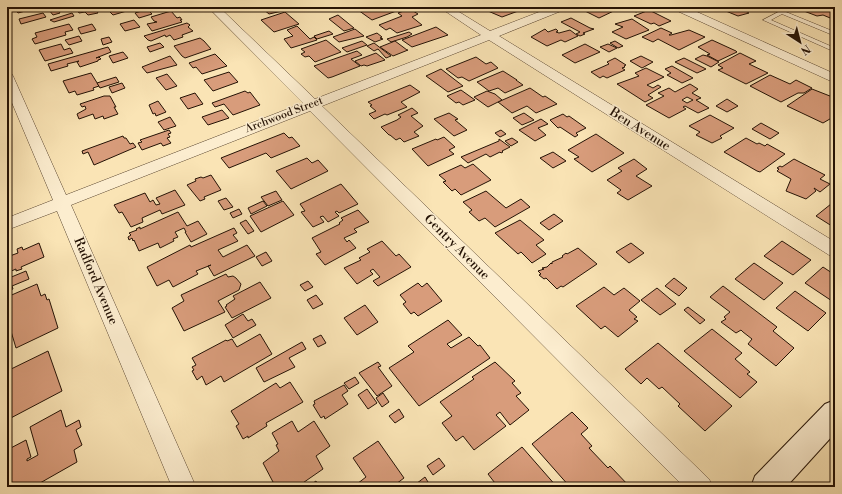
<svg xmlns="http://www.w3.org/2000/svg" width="842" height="494" font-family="'Libre Bodoni',serif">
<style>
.building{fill:#d89c7b;stroke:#241205;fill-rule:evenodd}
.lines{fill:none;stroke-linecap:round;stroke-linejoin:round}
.lane-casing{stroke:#5a4631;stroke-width:1}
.street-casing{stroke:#5a4631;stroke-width:1}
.secondary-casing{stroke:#241205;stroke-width:2}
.lane{fill:#fcedcf;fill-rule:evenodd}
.street{fill:#fcedcf;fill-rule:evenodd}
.secondary{fill:#fcedcf;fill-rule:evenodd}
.labels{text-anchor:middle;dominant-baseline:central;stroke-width:3;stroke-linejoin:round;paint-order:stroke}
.far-street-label{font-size:11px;fill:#241205;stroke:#fcedcf}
.street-label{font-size:13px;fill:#241205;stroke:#fcedcf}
</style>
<rect width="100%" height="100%" fill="#fae4b5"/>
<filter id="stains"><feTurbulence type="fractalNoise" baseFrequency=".005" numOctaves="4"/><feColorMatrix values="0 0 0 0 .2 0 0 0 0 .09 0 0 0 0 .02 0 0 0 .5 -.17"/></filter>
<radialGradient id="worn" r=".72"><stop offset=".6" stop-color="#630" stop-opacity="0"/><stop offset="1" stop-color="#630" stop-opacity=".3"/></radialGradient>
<g class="building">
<path d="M40,7L18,13L14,8L15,7Z"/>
<path d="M75,7H94L98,13L88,15L85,12L79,13Z"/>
<path d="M122,7H128L130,10L113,15L109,11Z"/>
<path d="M144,7H168L150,12L152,14L139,18L135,13L145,10Z"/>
<path d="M249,7H291L290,8L291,9L269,14L263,9L260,10L258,9L253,10Z"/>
<path d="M304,7H322L309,11Z"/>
<path d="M367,7L382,8L407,7L372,20L358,10Z"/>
<path d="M483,7H529L502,17L488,11Z"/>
<path d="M596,7H622L599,18L585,11Z"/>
<path d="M627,7H639L643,9L636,12Z"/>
<path d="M716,7H738L749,13L738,16Z"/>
<path d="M798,7H835V20L823,15L817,16L796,8Z"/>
<path d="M57,8L60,13L53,15L49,10Z"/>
<path d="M410,9L418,14L412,17L422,25L397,33L390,28L386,30L379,25L402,16L398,13Z"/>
<path d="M649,10L671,21L659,26L654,23L651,24L634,16Z"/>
<path d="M171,11L177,18L180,17L182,20H180L182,22L152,31L147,24L157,22L154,21L151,17Z"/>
<path d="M285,12L299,24L274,32L261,20Z"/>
<path d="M43,13L46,17L21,24L19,19Z"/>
<path d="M72,13L74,16L54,22L50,20Z"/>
<path d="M338,15L354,28L344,31L329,19Z"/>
<path d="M571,18L590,28L594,29L583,33L585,34L580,36L576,34L580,32L561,22Z"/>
<path d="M632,19L649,30L626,39L612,32L623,27L615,24Z"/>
<path d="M134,20L140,27L125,31L120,24Z"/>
<path d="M187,23L190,25L188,27L193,31L182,35L183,37L174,40L170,35L166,37L165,35L151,41L148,40L144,36Z"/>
<path d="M69,24L73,30L65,32L66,35L35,44L32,39L37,37L35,33Z"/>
<path d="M92,24L96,30L81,34L78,28Z"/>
<path d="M297,26L310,39L314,37L317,40L291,48L284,39L293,36L287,30Z"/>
<path d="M436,27L448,35L412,47L402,40Z"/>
<path d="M661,28L672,33L669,35H671L689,30L705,37L679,50L658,39L653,42L642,37Z"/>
<path d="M355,29L364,36L339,42L333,37Z"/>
<path d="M545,29L548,32L556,29L558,31L556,32L559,33L570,30L578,36L565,42L561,40L547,46L531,37Z"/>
<path d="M329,31L333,34L317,39L314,36Z"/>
<path d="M409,32L412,34L407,37L391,42L387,39Z"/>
<path d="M377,33L382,37L380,38L383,39L375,42L366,37Z"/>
<path d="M79,36L82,41L69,45L65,40Z"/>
<path d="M109,37L112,42L103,45L101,39Z"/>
<path d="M200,38L204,41L211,49L185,58L182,56L174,46Z"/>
<path d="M326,40L341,52L315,62L309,56L305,57L301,54L305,52L301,49Z"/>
<path d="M712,40L736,51L737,52L718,61L707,55L710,54L698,47Z"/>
<path d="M362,41L367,45L347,52L342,48Z"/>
<path d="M395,41L407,50H408L393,56L380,47Z"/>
<path d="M615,41L623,46L618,48L610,43Z"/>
<path d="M160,43L164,47L150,52L147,47Z"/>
<path d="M374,43L391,56L386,58L378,49L374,51L367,46Z"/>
<path d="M61,44L64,50L70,48L73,53L45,61L39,50Z"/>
<path d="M585,44L600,52L575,63L562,55Z"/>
<path d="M608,44L617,48L609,52L600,47Z"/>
<path d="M108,47L111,52L96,58L99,57L101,59L98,60V61L80,67L77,62L79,61L67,64L68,66L51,71L48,64Z"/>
<path d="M357,51L362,55L351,59L360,66L332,77L328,78L314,66Z"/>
<path d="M123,52L128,58L113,63L109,56Z"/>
<path d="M376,53L385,60L367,66L364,65L361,66L355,61Z"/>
<path d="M740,53L756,61L749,64L768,73L746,84L718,70L723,68L718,65Z"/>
<path d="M215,54L227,66L202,74L196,67L193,68L189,63Z"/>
<path d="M703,55L707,56L719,62L711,67L695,59Z"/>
<path d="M170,56L177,65L147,73L142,67Z"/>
<path d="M641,56L653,62L642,68L630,61Z"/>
<path d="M476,57L486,64L491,62L498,68L469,81L462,77L458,78L446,69Z"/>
<path d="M615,58L626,65L624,66L625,67L622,68L625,70L607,78L603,76L600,78L591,72L609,64L607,62Z"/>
<path d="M684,58L706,69L697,73L675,62Z"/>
<path d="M672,66L693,78L682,83L667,75L671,73L665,69Z"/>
<path d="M646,68L664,77L647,85L653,88L658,85L661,87L648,95L653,98L645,102L617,84L639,76L635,73Z"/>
<path d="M441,69L463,86L448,92L426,76Z"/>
<path d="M503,71L517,80H516L523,85L505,93L498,88L489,91L477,82Z"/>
<path d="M229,72L238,82L213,91L204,80Z"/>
<path d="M91,73L99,86L93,88L94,90L77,95L75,91L69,93L63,81Z"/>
<path d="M167,74L177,86L166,90L156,78Z"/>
<path d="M770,75L790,84L796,80L812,88L804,93H798L781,102L750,86Z"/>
<path d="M116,77L119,82L100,88L97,83Z"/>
<path d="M122,83L125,88L112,93L109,87Z"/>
<path d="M690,84L698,89L692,93L701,98L696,100L709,108L698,113L685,106L683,107L686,109L669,118L646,105L664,96L658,93L669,88L675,92ZM687,97L693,100L687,103L682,100Z"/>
<path d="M410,85L420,92L401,102L407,107L387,115L385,114L374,119L369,114L376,111L370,106L372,105L368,102Z"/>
<path d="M530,88L543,97L545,96L557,104L536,113L527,106L512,113L498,102Z"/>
<path d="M812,89L835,98V116L823,123L787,106Z"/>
<path d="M461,90L475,100L463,105L459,102L456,103L447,96Z"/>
<path d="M245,91L248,93L250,92L260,105L233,115L224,104L215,107L212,103Z"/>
<path d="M487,91L495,94L502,100L488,107L474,97Z"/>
<path d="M195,93L203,104L188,109L180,98Z"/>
<path d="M104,96H110L116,107H114L118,114L104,119L103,116L95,119L93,114L79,119L77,114L86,109L85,106L82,107L80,104Z"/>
<path d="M727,99L738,106L727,112L716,106Z"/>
<path d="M158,101L166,112L156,116L155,113L153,114L149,105Z"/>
<path d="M412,108L418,113L411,116L423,126L414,132L419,136L404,142L400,138L396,140L390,135H389L381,127L397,120L401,117L398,115Z"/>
<path d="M222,110L229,118L208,125L202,117Z"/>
<path d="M449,113L458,119L455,120L467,130L454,136L434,119Z"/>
<path d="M524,113L534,120L522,125L513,118Z"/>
<path d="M563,114L567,117L569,116L586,128L576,133L578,135L575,137L560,127L558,128L550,120Z"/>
<path d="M710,115L734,128L720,136L722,138L712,143L696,135L700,132L689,126Z"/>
<path d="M170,117L176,126L164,130L158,122Z"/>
<path d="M541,119L548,124L538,128L546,135L535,141L519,130Z"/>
<path d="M761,123L779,133L770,139L752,129Z"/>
<path d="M169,130L171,133L168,134L170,137L167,138L171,143L163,146L161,143L142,150L138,143L142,142L140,140Z"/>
<path d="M501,130L506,134L500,137L495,133Z"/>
<path d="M284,133L289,138L292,137L300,146L271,158L266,153L229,168L221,158Z"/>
<path d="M596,134L624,153L592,172L574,159L579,157L568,150Z"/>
<path d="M123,136L124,138H126L130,144L133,143L136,147L94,165L88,152L83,154L82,151Z"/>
<path d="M444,137L455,147L449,150L454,154L428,166L412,149L436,139L437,140Z"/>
<path d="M512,138L518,142L511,146L505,141Z"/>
<path d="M746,138L757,144L759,143L765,146L767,144L785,154L760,172L757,171L724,152Z"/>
<path d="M499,139L510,147L502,151L503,152L501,153L500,152L490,157L486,154L468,163L461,157L499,141Z"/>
<path d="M553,152L566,161L553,168L540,158Z"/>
<path d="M307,158L312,163L318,160L328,171L291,189L276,171Z"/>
<path d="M634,159L647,169L636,176L652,186L628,200L617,193L621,190L607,180L622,171L618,168Z"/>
<path d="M794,159L825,175L820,179L830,184L820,192L814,188L816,191L806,199L786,191L791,179L777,171L779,169L777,168L780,166L782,167Z"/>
<path d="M473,164L491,180L461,195L455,189L452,191L443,182L446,181L439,175L461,165L465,168Z"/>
<path d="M211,175L221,190L204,197L205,199L200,201L187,185L196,181L195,179L201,177L203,178Z"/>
<path d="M341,184L358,204L339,213L337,211L335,212L339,216L328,222L323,216L320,217L324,222L313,227L301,212L305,211L300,204Z"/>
<path d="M175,190L185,205L162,214L160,210L142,218L143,222L131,227L122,212L119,213L114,205L145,193L150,202L153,200L156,205L160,204L156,198Z"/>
<path d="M276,191L282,200L268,206L261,197Z"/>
<path d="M486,191L506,208L521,199L530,207L495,227L485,218L479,221L469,212L472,210L463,202Z"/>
<path d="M226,198L233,207L224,210L218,201Z"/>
<path d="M263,201L267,206L251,214L248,208Z"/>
<path d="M283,201L294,215L261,232L250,216Z"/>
<path d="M831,204L835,207V228L816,216Z"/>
<path d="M239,209L242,214L233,218L230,213Z"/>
<path d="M358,210L369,222L354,229L357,232L344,238L347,242L349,240L356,248L325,265L316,254L321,252L312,238L340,224L339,223L343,220L341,218Z"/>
<path d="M178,212L187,226L198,221L207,234L191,242L185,232H186L184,228L175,232L178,237L173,239L174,241L160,248L158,243L139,251L134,240L133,241L132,238L129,240L128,237L131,235L129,233L137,230L136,229L140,227V229Z"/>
<path d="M554,214L563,221L549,230L540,223Z"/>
<path d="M246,220L254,231L248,234L240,223Z"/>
<path d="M520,220L544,240L536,245L546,254L532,263L521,252L518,254L495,233Z"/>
<path d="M234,228L237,233L233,235L238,241L218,250L223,257L247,245L255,256L214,276L208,266L211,265L196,271L198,274L173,287L169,280L157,286L147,267L190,245L191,247Z"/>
<path d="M382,241L396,256L399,254L411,267L378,286L373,281L380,277L373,269L370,271L373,274L357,284L344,268L361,260L359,258L370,252L367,249Z"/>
<path d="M782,241L811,260L793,275L764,256Z"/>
<path d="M39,243L44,257L21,267L22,269L16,271V269L9,272L10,275L7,276V257L18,253L17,249L22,247L23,250Z"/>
<path d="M631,243L644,253L629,263L616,252Z"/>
<path d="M578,248L597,264L563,287L561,286L557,289L546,278L544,279L539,275L541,274L538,271L544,269L542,268L547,267L551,263L552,264V262L563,257L562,256L566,253L567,254Z"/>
<path d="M266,252L272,261L262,266L256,257Z"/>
<path d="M754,263L783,283L764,300L735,279Z"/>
<path d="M823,267L835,275V303L805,283Z"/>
<path d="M26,271L29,279L12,286L13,289L7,291V278L9,277V278Z"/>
<path d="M226,274L228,277L233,276L236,278L241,284L239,290L218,301L225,312L184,331L172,308L184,301L181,295Z"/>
<path d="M674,278L687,288L679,296L665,286Z"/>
<path d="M308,281L313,287L305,291L300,285Z"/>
<path d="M260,282L271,298L232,318L225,307L227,306L226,305L235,299L233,296Z"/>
<path d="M418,283L422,287L427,283L442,301L418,316L414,312L411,314L403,304L406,302L400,295Z"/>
<path d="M37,284L41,296L45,294L47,300L49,299L58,328L16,348L7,318V297Z"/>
<path d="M723,286L777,327L773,331L794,348L776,366L748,344L752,339L743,332L741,330L736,333L721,322L726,319L724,317L730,312L710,297Z"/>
<path d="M604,287L614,295L624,288L640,301L629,310L637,317L634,319L638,321L618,337L605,326L601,329L576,306Z"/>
<path d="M657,288L676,304L660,315L641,300Z"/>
<path d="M795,291L826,313L808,331L776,308Z"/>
<path d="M316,295L323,304L313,309L307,300Z"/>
<path d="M365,305L378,322L357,335L344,318Z"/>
<path d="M688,307L705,320L700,324L684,310Z"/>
<path d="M243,314L248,321L252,319L256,325L233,338L225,325Z"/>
<path d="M448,320L462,335L447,344L451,348L469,337L478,346L480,345L490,358L419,406L389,368L414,352L408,346Z"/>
<path d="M712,329L742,353L735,359L750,372L747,374L757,382L740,398L684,351Z"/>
<path d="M260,334L272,354L224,382L221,376L206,385L202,376L197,380L192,371L194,370L192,367L196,365L192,358L226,340L227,341L232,339L237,347Z"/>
<path d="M321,335L326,343L318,347L313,339Z"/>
<path d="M302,342L306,349L289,358L295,367L264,382L256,368Z"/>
<path d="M658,343L732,406L705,431L678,406L680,404L662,387L659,389L647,378L641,384L625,369Z"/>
<path d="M48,351L62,391L7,420V371Z"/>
<path d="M378,362L381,366L378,367L392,386L377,396L359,373Z"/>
<path d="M495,362L515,381L512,383L521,393L516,396L529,410L510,425L500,412L496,415L506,426L474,450L463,436L456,441L442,423L452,416L440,402L474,379L472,377Z"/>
<path d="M355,377L359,383L349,389L344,383Z"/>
<path d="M290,382L303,402L266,423L267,426L248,438V436L243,439L236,426L239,424L231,411L276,383L280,388Z"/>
<path d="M344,385L348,391L342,395L348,404L325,419L324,416L321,418L313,405L315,404L314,401Z"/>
<path d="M367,389L377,403L368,409L358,395Z"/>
<path d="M383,393L389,402L382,407L376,398Z"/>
<path d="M399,409L404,417L395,423L389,416Z"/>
<path d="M61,410L66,427L79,420L81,427L76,430L82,445L74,450L77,462L33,487H7V450L26,440L31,457L27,459V461L38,455L30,427Z"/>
<path d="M572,412L588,428L581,434L592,446L589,448L608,468L610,466L630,487H570L532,444Z"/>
<path d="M292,421L298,432L314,421L330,446L316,456L323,469L297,487H269L273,482L263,463L279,451L276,445L278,444L272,433Z"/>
<path d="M378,441L404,478L392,487H353L366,477L353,458Z"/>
<path d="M522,447L557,487H498L488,474Z"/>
<path d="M439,458L445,466L433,475L427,466Z"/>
<path d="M425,477L431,487H412Z"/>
<path d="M316,481L319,487H307Z"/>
</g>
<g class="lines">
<g class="lane-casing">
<path id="lane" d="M788,7H795L786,12L835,32V36L782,14L771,20L835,48V52L763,20Z"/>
</g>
<g class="street-casing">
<g id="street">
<path d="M208,7H219L315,99L481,35L439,7H451L490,31L552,7H567L566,9L499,36L835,242V256L829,255L489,40L322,106L709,479L713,487H684L310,111L71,205L196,487H172L57,211L7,230V218L53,200L7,91V72L11,73L13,76L66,195L303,103Z"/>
<path d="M672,7H686L835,74V83L673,9Z"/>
</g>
</g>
<g class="secondary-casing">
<path id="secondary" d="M835,400V433L786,487H751L755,476L825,404Z"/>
</g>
<use href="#lane" class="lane"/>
<use href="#street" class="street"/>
<use href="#secondary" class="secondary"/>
</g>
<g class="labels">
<g class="far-street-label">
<text transform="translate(284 115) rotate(-21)">Archwood Street</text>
</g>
<g class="street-label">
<text transform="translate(640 129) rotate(32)">Ben Avenue</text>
<text transform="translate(457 247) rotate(45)">Gentry Avenue</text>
<text transform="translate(96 281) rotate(67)">Radford Avenue</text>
</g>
</g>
<rect width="842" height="494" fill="none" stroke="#fae4b5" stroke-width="24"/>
<rect x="8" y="8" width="826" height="478" fill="none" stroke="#241205" stroke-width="2"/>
<rect x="12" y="12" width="818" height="470" fill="none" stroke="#241205"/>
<g transform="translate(800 42) rotate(144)" stroke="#fcedcf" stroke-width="3" paint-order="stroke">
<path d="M0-3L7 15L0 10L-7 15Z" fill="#241205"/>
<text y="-6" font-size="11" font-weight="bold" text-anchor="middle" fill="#241205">N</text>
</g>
<rect width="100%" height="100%" filter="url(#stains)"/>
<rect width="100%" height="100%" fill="url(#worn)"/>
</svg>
